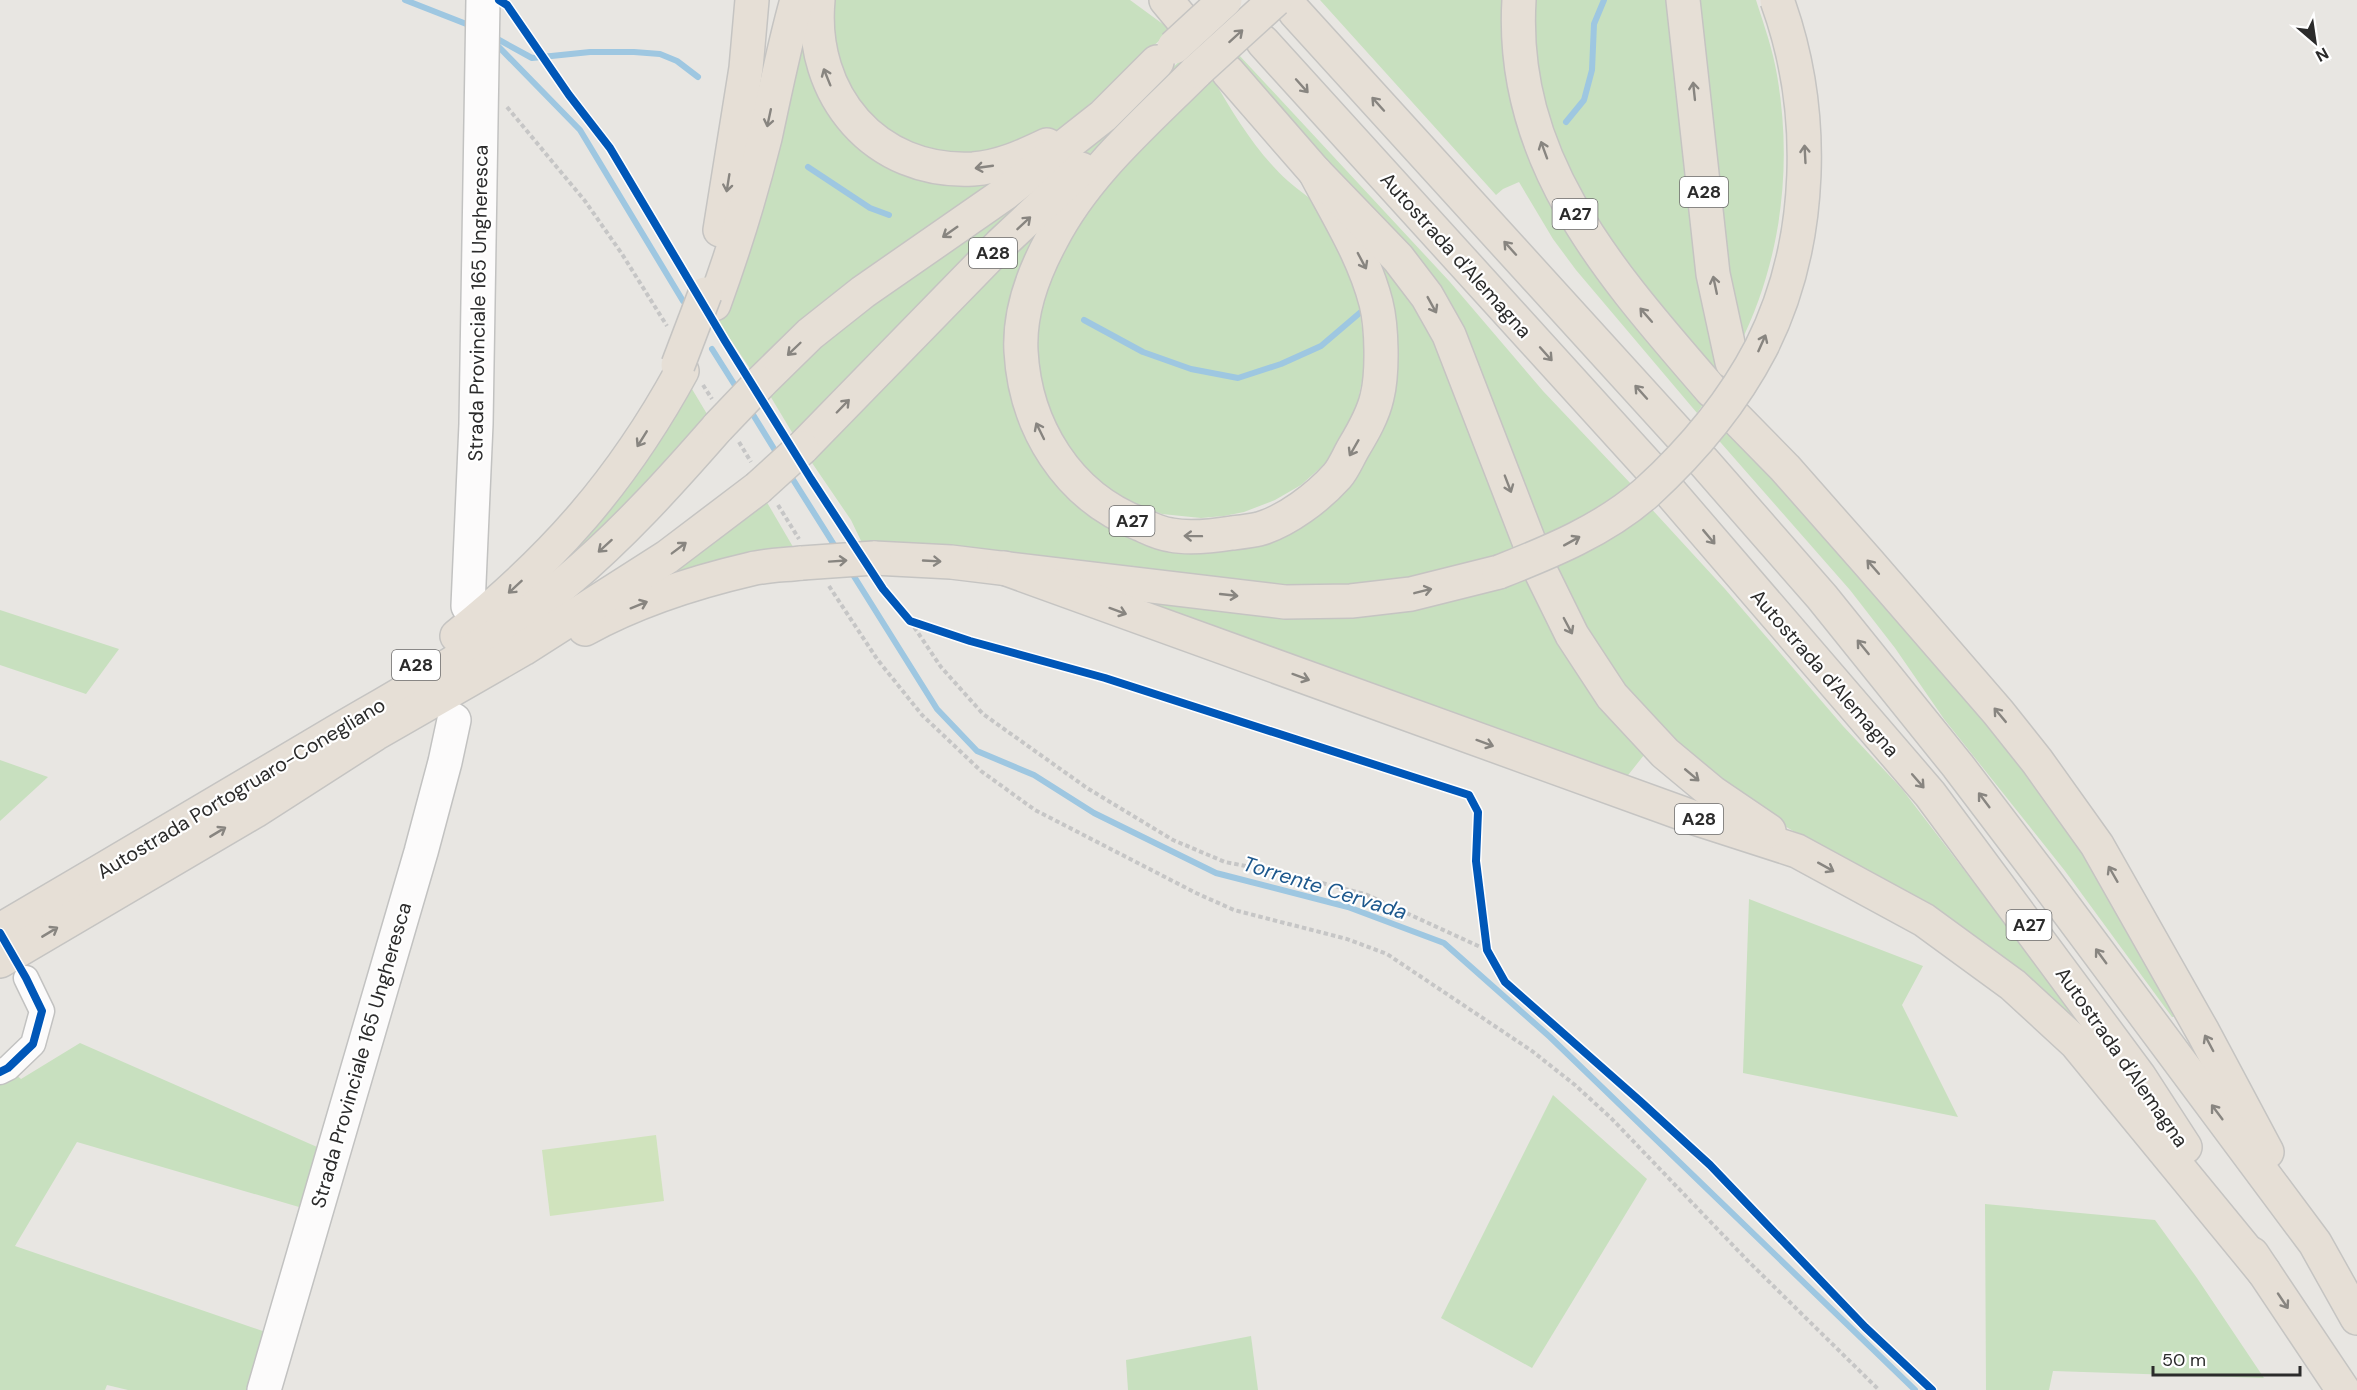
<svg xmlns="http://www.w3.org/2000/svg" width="2357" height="1390" font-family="'DM Sans',sans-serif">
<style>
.green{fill:#c8e0bf}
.pitch{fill:#d0e3bd}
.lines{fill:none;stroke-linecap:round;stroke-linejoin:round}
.stream{stroke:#9ec7e1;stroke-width:6}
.minor-casing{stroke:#c2c2c1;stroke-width:27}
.secondary-casing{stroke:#c2c2c1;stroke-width:36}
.motorway-casing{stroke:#c5c4c2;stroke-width:36}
.path{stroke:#c6c6c6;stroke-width:4;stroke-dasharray:4.5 3;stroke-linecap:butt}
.minor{stroke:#fcfbfb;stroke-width:24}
.secondary{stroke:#fcfbfb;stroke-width:33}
.motorway{stroke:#e6dfd6;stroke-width:33}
.motorway-bridge-casing{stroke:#c5c4c2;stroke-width:36;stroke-linecap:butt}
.motorway-bridge{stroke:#e6dfd6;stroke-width:33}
.cycleway-casing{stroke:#fff;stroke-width:11}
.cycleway{stroke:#0057b8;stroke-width:8}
.oneway{stroke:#888580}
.labels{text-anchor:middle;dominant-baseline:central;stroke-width:4.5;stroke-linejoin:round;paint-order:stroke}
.shield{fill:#fff;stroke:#6b6b6b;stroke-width:1.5}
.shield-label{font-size:18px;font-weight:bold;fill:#2b2b2b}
.street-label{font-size:20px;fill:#2b2b2b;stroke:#fff}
.water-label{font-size:21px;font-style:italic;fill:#1d588d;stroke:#fff}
</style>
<rect width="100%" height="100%" fill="#e8e6e2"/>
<g class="green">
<path d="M828,0H1130L1171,30L1084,109L1057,130L1029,146L977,158L909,149L842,88Z"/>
<path d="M1320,0H1511L1522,123L1707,399L1697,413L1576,270L1553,239L1519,182L1503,189L1496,195Z"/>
<path d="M1533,0H1668L1725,372L1718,384L1579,205L1536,97Z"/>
<path d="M1694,0H1756C1764,25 1773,50 1777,75C1793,167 1781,262 1739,346Z"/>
<path d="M800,17L844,127L1001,176L753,373L718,321L733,280Z"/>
<path d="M1239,55L1450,282L1543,391L1632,485L1609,503L1539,544L1468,351L1232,61Z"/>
<path d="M1184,57L1189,63L1062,179L796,439L769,394L842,327L1115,122Z"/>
<path d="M1213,79C1234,115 1257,153 1288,181C1299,191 1311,198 1321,208L1357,288L1366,360L1358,401L1352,418L1329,460L1301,485L1275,500L1244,512L1224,516L1201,518L1162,514L1138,505L1104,487L1058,439L1032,363L1042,289L1098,191L1206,81L1208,83Z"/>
<path d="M1048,219L1020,403L1123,524L1254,533L1372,424L1369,251L1420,306L1521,553L1473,568L1324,590L864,547L851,520L808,457Z"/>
<path d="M689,384L710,419L636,507L542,581Z"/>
<path d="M1726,418L2051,796L2182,1016L2172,1017L2065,871L1944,719L1895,648L1850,590L1714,435Z"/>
<path d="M765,499L796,552L662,577Z"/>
<path d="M1647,504L1725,589L1843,726L1902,789L2082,1024L2075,1029L1842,859L1788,828L1709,777L1630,700L1549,567Z"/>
<path d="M1532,576L1648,750L1625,779L1133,603L1136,594L1444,602L1505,587Z"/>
<path d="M0,610L119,649L86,694L0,665Z"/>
<path d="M0,760L48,777L0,821Z"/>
<path d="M1749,899L1923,966L1902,1005L1958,1117L1743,1073Z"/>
<path d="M80,1043L333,1154L316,1212L77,1142L15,1246L280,1337L264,1390H128L107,1385L105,1390H0V1072L8,1068L21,1079Z"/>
<path d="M1553,1095L1647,1179L1532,1368L1441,1318Z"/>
<path d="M1985,1204L2155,1220L2197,1278L2264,1378L2053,1371L2049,1390H1986Z"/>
<path d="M1251,1336L1258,1390H1128L1126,1360Z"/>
</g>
<path class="pitch" d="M656,1135L664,1201L550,1216L542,1150Z"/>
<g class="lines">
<g class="stream">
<path d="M405,0L474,27"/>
<path d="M492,36L532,58L590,52H634L660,54L677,61L698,77"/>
<path d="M494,42L580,130L683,301"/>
<path d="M1566,122L1584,100L1592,70L1594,24L1604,0"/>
<path d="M808,167L870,208L889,215"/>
<path d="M1084,320L1143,352L1191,369L1238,378L1281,364L1321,346L1362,311"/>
<path d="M712,349L736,387"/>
<path d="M752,413L776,452"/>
<path d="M792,478L838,551"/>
<path d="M850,570L937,709L977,751L1034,775L1094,813L1216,873L1348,907L1444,943L1550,1037L1915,1390"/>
</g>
<g class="minor-casing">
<path id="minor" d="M0,1072L8,1068L33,1044L42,1011L26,978"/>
</g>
<g class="secondary-casing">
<g id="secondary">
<path d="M468,606L476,424L483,0"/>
<path d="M264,1390L421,852L445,762L454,720"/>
</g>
</g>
<g class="motorway-casing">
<g id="motorway">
<path d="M818,0C809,95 875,174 973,169C1000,167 1024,156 1047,145"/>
<path d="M1166,0L1181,18"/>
<path d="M1519,0C1509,163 1613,276 1712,391"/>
<path d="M1683,0L1713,274L1732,362"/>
<path d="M1295,12L1680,435"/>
<path d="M1263,42L1650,468"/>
<path d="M1197,71C1145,123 1086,173 1052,239C1034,272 1019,313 1021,351C1025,426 1067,496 1140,524C1149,528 1160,534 1171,535C1190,539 1213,536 1232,533C1241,532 1251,531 1259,529C1287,521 1318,497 1337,476C1344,468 1348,457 1354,447C1363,432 1373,415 1377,397C1383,373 1382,327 1376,303C1364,256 1337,214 1315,172"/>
<path d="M1228,72L1315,172L1398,258L1427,296L1449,335L1530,544"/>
<path d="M720,230L746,68L752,0"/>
<path d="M714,304C734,249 751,194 765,138C775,92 784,46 797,0"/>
<path d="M760,383L810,334L863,292L1004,194L1103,116L1157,62"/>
<path d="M1735,417L1785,468L1868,562L1998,712L2037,761L2097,845L2203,1032L2267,1152"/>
<path d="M802,448L1000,245L1081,169"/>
<path d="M1703,461L1822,597L1958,766L2043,878L2315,1243L2357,1318"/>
<path d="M1671,493L1930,794L2139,1076L2185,1147"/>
<path d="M874,558L951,562L1285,602L1351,601L1411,594L1499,572"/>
<path d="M1004,568L1695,818L1797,851L1924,920L2013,985L2076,1043L2264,1272"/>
<path d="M1542,574L1572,635L1612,696L1665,753L1713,793L1769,831"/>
<path d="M585,629C636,601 695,582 751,569C767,565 785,565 802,563"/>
<path d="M457,636C554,558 622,481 682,371"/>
<path d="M0,930C110,866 219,801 329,736C409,689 494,643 565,583C621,536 670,482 718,427"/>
<path d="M0,961L255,811L375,734L523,649L667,557L758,488"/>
<path d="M2252,1254L2343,1390"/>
</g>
</g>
<g class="path">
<path d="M507,107L585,201L622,254L667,326"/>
<path d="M703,385L712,399"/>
<path d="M739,442L751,462"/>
<path d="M778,505L799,539"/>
<path d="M829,586L877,659L922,715L981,771L1035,810L1196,893L1234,910L1347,939L1387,954L1532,1051L1575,1085L1611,1118L1747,1260L1879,1390"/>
<path d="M910,621L941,667L983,714L1087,788L1173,840L1225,862L1287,874L1365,894L1487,950"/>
</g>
<use href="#minor" class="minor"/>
<use href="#secondary" class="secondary"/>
<use href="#motorway" class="motorway"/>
<g class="motorway-bridge-casing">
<g id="motorway-bridge">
<path d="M1174,47L1225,0"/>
<path d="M1197,71L1275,0"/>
<path d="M678,365L705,294"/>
<path d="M718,427L760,383"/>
<path d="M758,488L802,448"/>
<path d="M802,563L874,558"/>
<path d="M1499,572C1550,552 1604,530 1646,493C1691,452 1733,402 1761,348C1814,243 1817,110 1777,0"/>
</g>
</g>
<use href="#motorway-bridge" class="motorway-bridge"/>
<g class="cycleway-casing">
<g id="cycleway">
<path d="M499,0L507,5L569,95L610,148L725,341L811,479L883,589L910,621L970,641L1105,678L1469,795L1478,812L1476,861L1487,950L1505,982L1640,1101L1710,1165L1865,1327L1932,1390"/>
<path d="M0,933L26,978L42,1011L33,1044L8,1068L0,1072"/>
</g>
</g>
<use href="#cycleway" class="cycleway"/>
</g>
<defs><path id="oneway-shaft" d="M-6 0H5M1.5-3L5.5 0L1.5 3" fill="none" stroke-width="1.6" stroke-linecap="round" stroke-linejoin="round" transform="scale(1.5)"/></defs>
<g class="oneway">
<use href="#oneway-shaft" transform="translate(1236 36) rotate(-42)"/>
<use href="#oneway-shaft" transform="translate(827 77) rotate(-112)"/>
<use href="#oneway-shaft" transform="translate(1302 86) rotate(48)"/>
<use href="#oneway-shaft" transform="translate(1694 91) rotate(-96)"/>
<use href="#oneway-shaft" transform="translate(1378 104) rotate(-132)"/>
<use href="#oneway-shaft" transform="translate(769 118) rotate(102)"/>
<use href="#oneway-shaft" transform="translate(1544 150) rotate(-110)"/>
<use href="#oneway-shaft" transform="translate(1805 154) rotate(-93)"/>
<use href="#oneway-shaft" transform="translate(984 167) rotate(172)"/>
<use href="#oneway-shaft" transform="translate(728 183) rotate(99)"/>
<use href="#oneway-shaft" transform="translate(1024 223) rotate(-43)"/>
<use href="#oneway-shaft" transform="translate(950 232) rotate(145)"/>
<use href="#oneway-shaft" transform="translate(1510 248) rotate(-132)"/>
<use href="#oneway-shaft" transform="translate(1362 261) rotate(62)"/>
<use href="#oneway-shaft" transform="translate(1715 285) rotate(-102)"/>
<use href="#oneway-shaft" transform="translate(1432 305) rotate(61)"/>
<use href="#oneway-shaft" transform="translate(1646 315) rotate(-131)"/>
<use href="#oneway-shaft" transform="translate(1762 343) rotate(-66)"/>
<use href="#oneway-shaft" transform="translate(794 349) rotate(136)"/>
<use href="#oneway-shaft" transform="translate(1546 354) rotate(48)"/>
<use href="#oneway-shaft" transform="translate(1641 392) rotate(-132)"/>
<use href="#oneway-shaft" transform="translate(843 406) rotate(-46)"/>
<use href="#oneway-shaft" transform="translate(1040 431) rotate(-116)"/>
<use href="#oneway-shaft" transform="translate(642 439) rotate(122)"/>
<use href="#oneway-shaft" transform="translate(1354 448) rotate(120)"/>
<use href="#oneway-shaft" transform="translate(1508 484) rotate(69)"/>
<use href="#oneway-shaft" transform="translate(1193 536) rotate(-179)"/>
<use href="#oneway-shaft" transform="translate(1709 537) rotate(50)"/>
<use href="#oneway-shaft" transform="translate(1572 541) rotate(-29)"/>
<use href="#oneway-shaft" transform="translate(605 546) rotate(138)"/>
<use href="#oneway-shaft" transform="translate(679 548) rotate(-37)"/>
<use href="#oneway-shaft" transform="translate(838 561) rotate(-4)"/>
<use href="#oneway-shaft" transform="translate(932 561) rotate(3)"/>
<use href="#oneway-shaft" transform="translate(1873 567) rotate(-131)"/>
<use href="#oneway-shaft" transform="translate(515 587) rotate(137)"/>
<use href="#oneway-shaft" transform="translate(1423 591) rotate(-14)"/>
<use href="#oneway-shaft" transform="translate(1229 595) rotate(6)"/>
<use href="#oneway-shaft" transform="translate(639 605) rotate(-22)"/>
<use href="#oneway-shaft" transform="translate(1118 611) rotate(20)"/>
<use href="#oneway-shaft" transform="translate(1568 626) rotate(62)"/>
<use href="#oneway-shaft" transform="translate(1863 647) rotate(-129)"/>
<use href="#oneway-shaft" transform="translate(1301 677) rotate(20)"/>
<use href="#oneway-shaft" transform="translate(2000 715) rotate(-130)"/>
<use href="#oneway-shaft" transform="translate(1485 743) rotate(20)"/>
<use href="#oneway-shaft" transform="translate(1692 775) rotate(40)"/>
<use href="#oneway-shaft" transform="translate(1918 781) rotate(49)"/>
<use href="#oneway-shaft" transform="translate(1984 800) rotate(-127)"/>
<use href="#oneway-shaft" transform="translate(218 832) rotate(-31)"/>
<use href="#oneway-shaft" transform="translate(1826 867) rotate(29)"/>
<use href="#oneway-shaft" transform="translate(2113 874) rotate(-120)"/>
<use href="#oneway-shaft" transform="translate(50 932) rotate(-31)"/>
<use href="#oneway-shaft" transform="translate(2101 956) rotate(-126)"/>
<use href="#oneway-shaft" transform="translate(2209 1043) rotate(-118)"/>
<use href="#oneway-shaft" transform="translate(2217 1112) rotate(-127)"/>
<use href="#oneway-shaft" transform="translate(2283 1301) rotate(56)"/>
</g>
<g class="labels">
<g class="shield">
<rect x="1680" y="177" width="48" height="30" rx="4.5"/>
<rect x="1552.5" y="199" width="45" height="30" rx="4.5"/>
<rect x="969" y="238" width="48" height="30" rx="4.5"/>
<rect x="1109.5" y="506" width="45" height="30" rx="4.5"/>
<rect x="392" y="650" width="48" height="30" rx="4.5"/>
<rect x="1675" y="804" width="48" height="30" rx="4.5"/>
<rect x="2006.5" y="910" width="45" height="30" rx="4.5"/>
</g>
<g class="shield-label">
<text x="1704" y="192">A28</text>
<text x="1575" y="214">A27</text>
<text x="993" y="253">A28</text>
<text x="1132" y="521">A27</text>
<text x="416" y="665">A28</text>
<text x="1699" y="819">A28</text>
<text x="2029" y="925">A27</text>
</g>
<g class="street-label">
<text transform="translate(1456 255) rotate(48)">Autostrada d'Alemagna</text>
<text transform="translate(478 303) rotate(-89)">Strada Provinciale 165 Ungheresca</text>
<text transform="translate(1825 673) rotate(49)">Autostrada d'Alemagna</text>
<text transform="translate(241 788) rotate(-31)">Autostrada Portogruaro-Conegliano</text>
<text transform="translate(361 1055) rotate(-74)">Strada Provinciale 165 Ungheresca</text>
<text transform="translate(2122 1057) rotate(55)">Autostrada d'Alemagna</text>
</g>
<g class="water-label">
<text transform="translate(1325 888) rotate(17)">Torrente Cervada</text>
</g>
</g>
<g transform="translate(2315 42) rotate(151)" stroke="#ffffff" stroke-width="4.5" paint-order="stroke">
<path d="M0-4.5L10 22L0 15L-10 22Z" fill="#2b2b2b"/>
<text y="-9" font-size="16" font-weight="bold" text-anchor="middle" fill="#2b2b2b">N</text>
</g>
<path d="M2153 1366v9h147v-9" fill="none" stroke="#2b2b2b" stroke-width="3"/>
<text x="2162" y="1366" font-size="18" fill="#2b2b2b" stroke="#ffffff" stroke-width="4.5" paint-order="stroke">50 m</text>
</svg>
